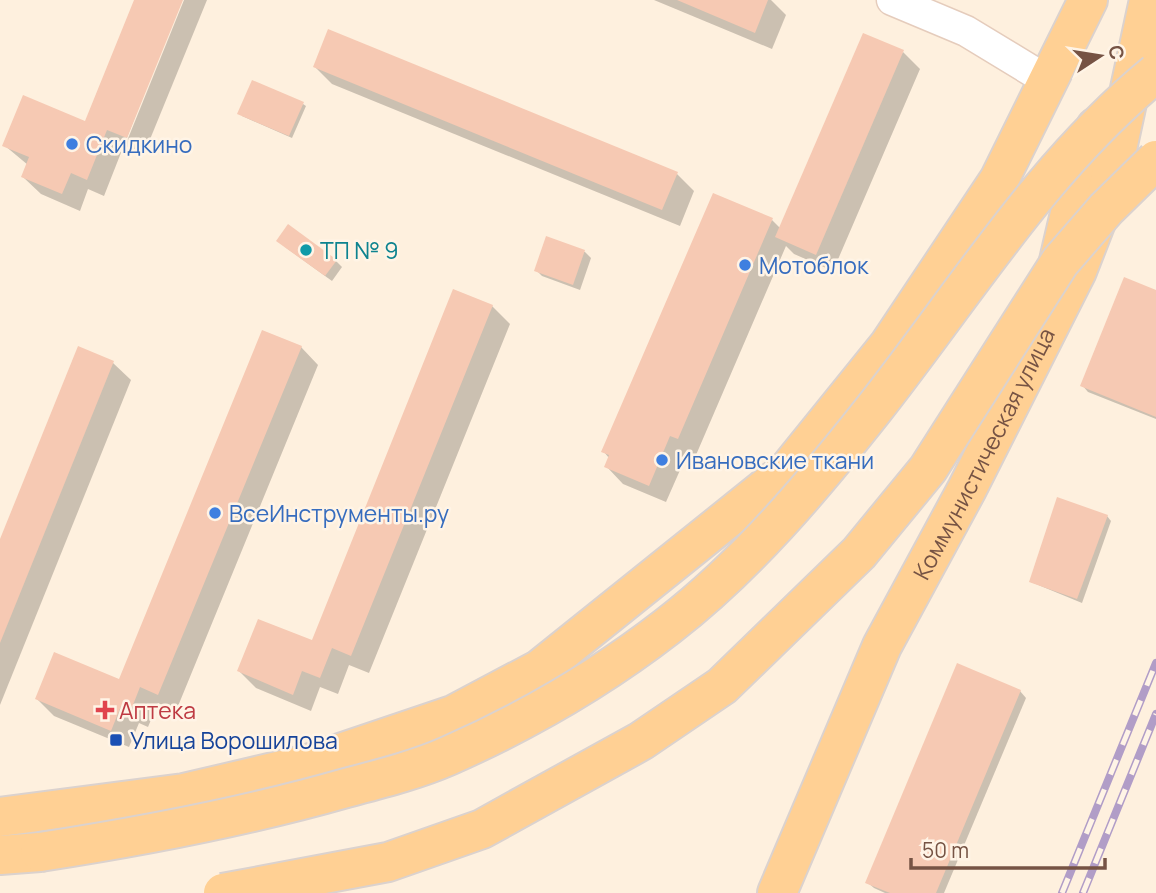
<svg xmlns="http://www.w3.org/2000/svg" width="1156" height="893" font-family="Manrope,sans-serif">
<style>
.shadow{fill:#0003}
.building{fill:#f6c9b3}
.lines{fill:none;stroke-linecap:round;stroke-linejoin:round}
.minor-casing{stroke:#e5ccbc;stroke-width:33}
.major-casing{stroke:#dbd2ce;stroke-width:42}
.minor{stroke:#fff;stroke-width:30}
.major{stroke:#ffd094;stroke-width:38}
.rail-casing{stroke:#b19dc7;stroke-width:8}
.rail{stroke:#fff4e6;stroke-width:5;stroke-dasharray:16;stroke-linecap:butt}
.major-bridge-casing{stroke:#dbd2ce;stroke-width:42;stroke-linecap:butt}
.major-bridge{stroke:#ffd094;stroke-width:38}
.shop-dot{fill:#3f7fe0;stroke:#fff4e6;stroke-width:2.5}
.culture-dot{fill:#0f9aa8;stroke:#fff4e6;stroke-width:2.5}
.health-dot{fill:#e0444e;stroke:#fff4e6;stroke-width:2.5}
.transit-dot{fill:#1a4fb4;stroke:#fff4e6;stroke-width:2.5}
.labels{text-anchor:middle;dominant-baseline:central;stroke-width:5;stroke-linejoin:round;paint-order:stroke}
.shop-label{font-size:23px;fill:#366cbe;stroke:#fff4e6;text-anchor:start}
.culture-label{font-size:23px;fill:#0d838f;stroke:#fff4e6;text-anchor:start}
.street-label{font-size:23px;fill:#765344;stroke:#fff4e6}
.health-label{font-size:23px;fill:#be3a42;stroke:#fff4e6;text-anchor:start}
.transit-label{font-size:23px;fill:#164399;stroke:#fff4e6;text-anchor:start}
</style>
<rect width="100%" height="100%" fill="#fef0de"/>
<g class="shadow">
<path d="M136,0H181L104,196L88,189L80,211L41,194L23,177L28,165L4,145L86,123Z"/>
<path d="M184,0H207L144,154L125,146Z"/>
<path d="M654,0H771L786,15L772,49Z"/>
<path d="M903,52L920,69L833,271L794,254L786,246L696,455L688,452L666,502L623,484L606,466L609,458L604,452L772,220L780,228Z"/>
<path d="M315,67L677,174L694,191L680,226L332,84Z"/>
<path d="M303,104L306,106L292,138L242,116Z"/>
<path d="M547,238L585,252L591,258L580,290L542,276L536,270Z"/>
<path d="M285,247L336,261L342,267L332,281Z"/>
<path d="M454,291L492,306L510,324L369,673L349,665L338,694L320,687L311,711L256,688L239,671L313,642Z"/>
<path d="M1156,292V419L1088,392L1082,385Z"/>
<path d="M301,347L318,365L176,711L158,703L148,727L139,723L129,747L54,716L37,699L120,681Z"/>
<path d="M79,348L113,363L131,380L0,705V544Z"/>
<path d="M1107,516L1111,521L1082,603L1031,582Z"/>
<path d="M1020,691L1026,698L944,893H885L874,888L867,882Z"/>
</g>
<g class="building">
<path d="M134,0H183L127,138L107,130L87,180L71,173L62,194L21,177L29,157L2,146L23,95L85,121Z"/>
<path d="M677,0H768L755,33Z"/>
<path d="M328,29L678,172L662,210L313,67Z"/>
<path d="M863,33L904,50L816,255L775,237Z"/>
<path d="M252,80L304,102L289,136L237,114Z"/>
<path d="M713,193L773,218L678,439L670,436L649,486L604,467L609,455L601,452Z"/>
<path d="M288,224L337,260L325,276L276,241Z"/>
<path d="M546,236L585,250L573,285L534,271Z"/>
<path d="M1124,277L1156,290V417L1080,386Z"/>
<path d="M453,289L493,305L351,656L332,648L320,678L302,671L293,695L237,671L258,619L312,640Z"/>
<path d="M262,330L302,346L158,695L140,687L131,710L121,706L111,731L35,699L54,652L119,679Z"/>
<path d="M78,346L114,361L0,643V539Z"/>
<path d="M1057,497L1108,515L1077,599L1029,582Z"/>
<path d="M957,663L1021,690L936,893H890L865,883Z"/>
</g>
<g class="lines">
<g class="minor-casing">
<path id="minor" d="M892,0L966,31L1050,82"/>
</g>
<g class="major-casing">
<g id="major">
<path d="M1058,265L1080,170L1096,127"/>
<path d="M0,817L184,793L308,764L453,715L540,669L788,470L889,345L999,180L1088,0"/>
<path d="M0,855L40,852"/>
<path id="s1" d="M777,893L882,646L967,489L1077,271L1108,191L1149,0"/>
</g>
</g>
<use href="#minor" class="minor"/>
<use href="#major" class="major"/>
<g class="rail-casing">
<g id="rail">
<path d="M1062,893L1156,663"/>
<path d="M1083,893L1156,714"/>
</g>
</g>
<use href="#rail" class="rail"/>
<g class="major-bridge-casing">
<g id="major-bridge">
<path d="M40,852C144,836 245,817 346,788C380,779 416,770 448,756C525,722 601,678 668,626C746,566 812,487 873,410C964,295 1041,167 1156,73"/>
<path d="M223,893L388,862L482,829L641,741L722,686L859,553L928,469L1060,262L1106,209L1156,160"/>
</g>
</g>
<use href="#major-bridge" class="major-bridge"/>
</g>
<g class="shop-dot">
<circle cx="72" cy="144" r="7"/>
<circle cx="745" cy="265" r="7"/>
<circle cx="662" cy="460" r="7"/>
<circle cx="215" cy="513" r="7"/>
</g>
<circle class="culture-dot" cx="306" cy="250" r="7"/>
<path class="health-dot" d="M101.5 699.5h7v7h7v7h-7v7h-7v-7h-7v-7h7z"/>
<rect class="transit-dot" x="109" y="733" width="14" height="14" rx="3.5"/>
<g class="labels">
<g class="shop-label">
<text x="86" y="144">Скидкино</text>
<text x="759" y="265">Мотоблок</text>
<text x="676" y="460">Ивановские ткани</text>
<text x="229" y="513">ВсеИнструменты.ру</text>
</g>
<g class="culture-label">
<text x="320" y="250">ТП № 9</text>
</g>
<g class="street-label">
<text stroke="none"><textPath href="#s1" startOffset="486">Коммунистическая улица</textPath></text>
</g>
<g class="health-label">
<text x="119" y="710">Аптека</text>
</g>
<g class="transit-label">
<text x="130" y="740">Улица Ворошилова</text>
</g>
</g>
<g transform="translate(1100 56) rotate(78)" stroke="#fff4e6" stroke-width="5" paint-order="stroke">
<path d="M0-5L12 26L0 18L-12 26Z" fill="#765344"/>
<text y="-10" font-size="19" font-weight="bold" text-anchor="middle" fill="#765344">С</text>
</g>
<path d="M911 858v10h194v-10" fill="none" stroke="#765344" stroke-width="3.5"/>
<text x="922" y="858" font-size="21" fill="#765344" stroke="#fff4e6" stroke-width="5" paint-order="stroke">50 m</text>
</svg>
